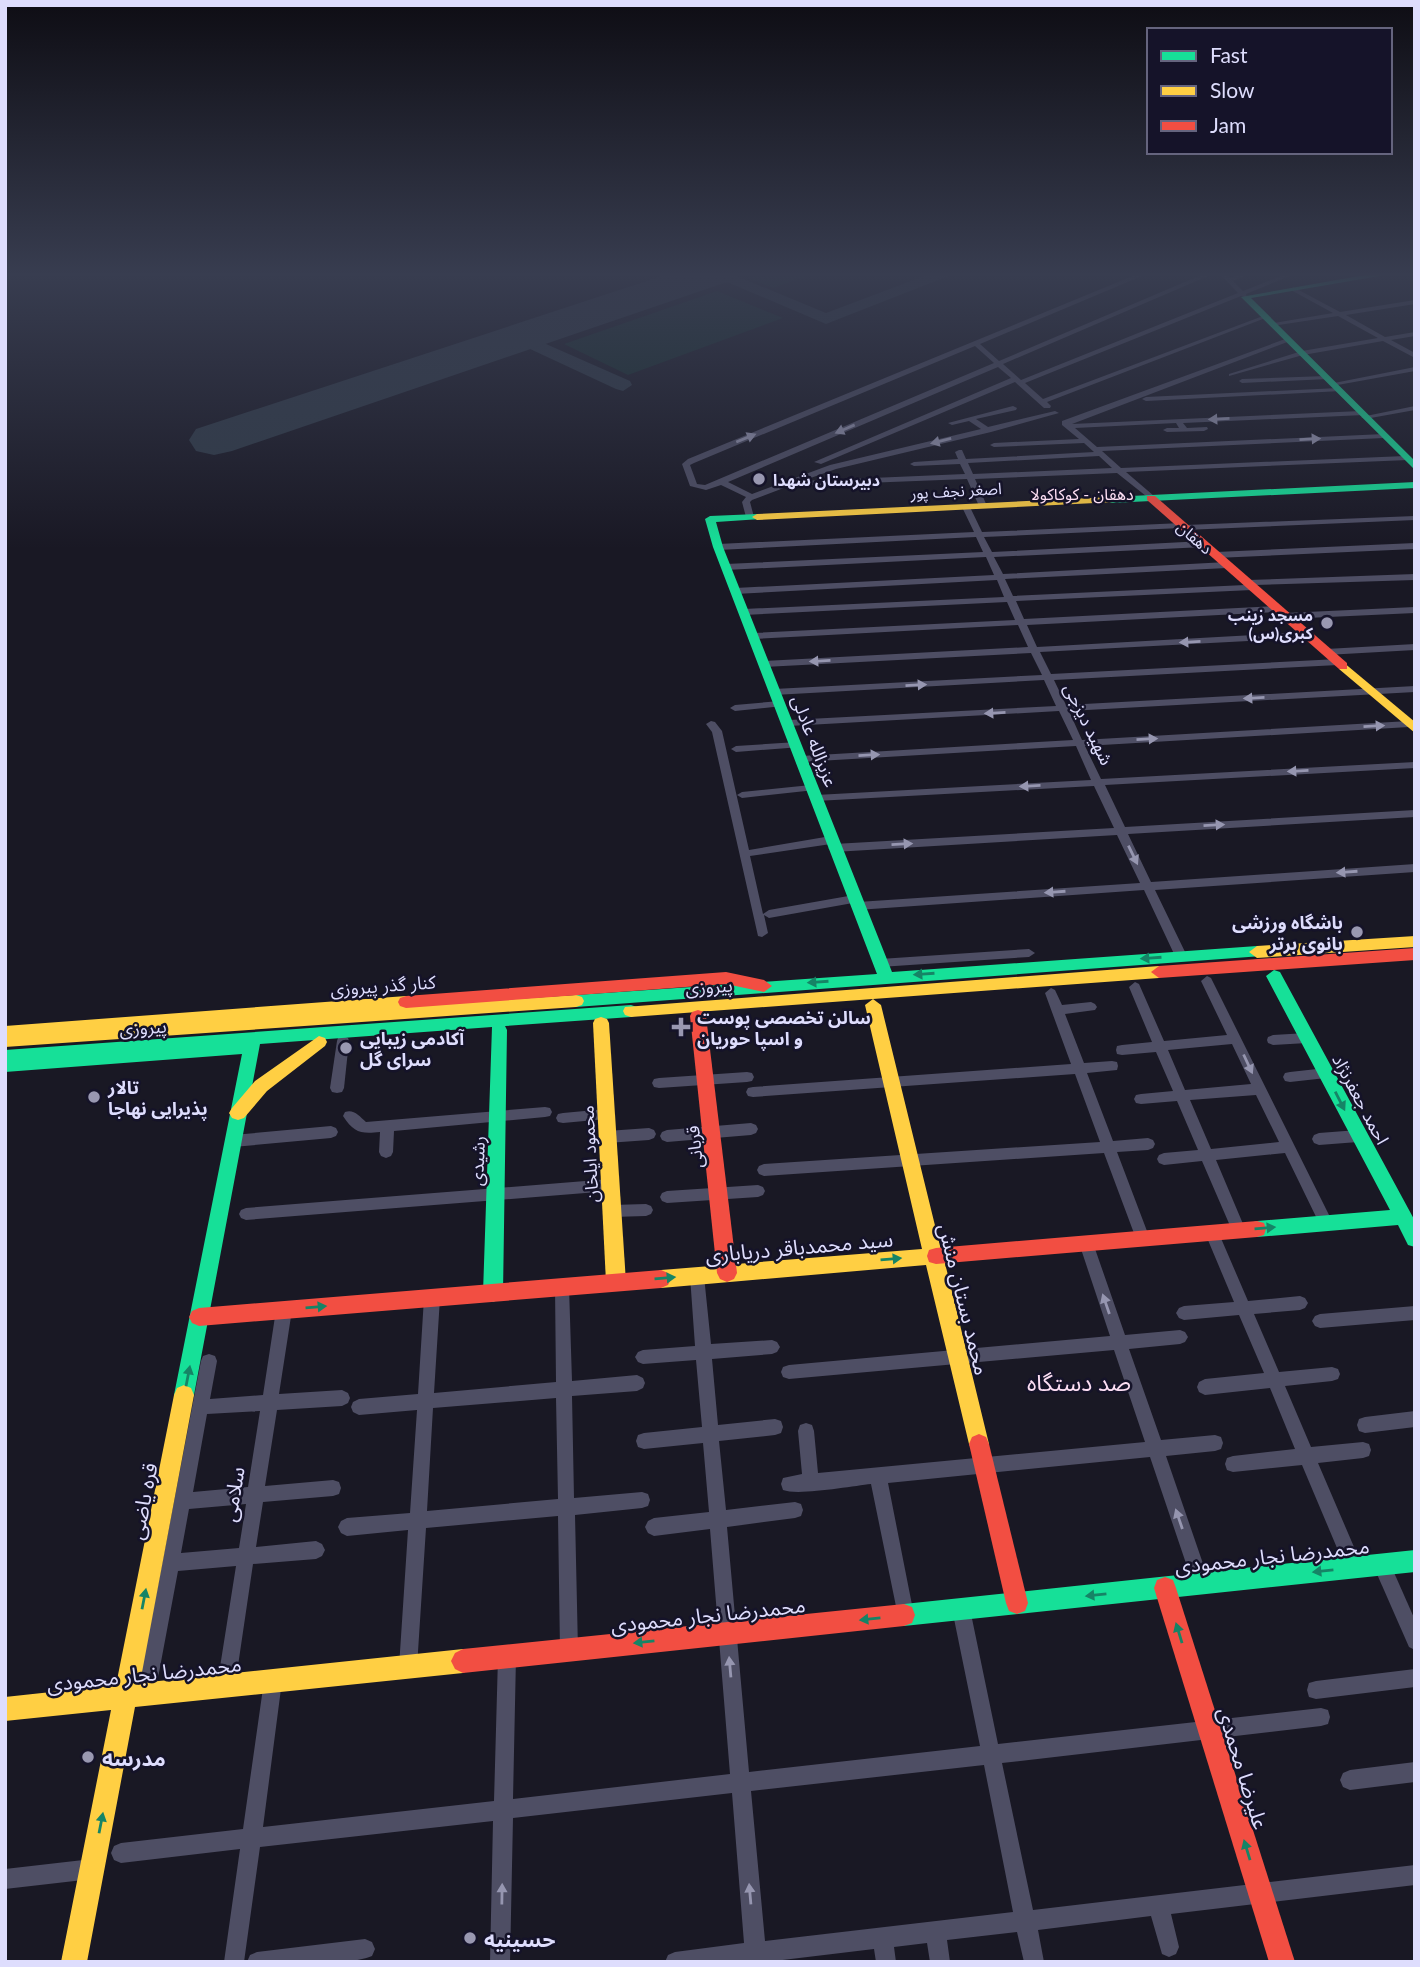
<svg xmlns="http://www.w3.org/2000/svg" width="1420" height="1967" font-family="Lato,'Noto Sans Arabic',sans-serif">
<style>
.green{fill:#162f2e}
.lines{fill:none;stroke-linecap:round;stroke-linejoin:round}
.taxiway{fill:#303b48;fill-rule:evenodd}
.runway{fill:#303b48;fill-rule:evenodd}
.street{fill:#4e4e64;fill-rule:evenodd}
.fast{fill:#16e098;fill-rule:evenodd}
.slow{fill:#ffcf43;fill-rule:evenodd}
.jam{fill:#f24e42;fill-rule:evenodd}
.oneway{fill:#9696b0}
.oneway2{fill:#168466}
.poi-dot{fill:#9998b1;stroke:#151329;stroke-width:2.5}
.labels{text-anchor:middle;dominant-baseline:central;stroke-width:5;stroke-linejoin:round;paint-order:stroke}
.far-poi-label{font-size:16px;font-weight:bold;fill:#deddfd;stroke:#151329;text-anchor:start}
.far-street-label{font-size:16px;fill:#deddfd;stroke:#151329}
.far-neighbourhood-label{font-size:16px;fill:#fddff4;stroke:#151329}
.street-label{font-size:18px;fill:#deddfd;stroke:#151329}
.poi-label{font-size:18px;font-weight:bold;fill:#deddfd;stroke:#151329;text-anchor:start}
.near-street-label{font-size:21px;fill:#deddfd;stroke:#151329}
.near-poi-label{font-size:21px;font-weight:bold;fill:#deddfd;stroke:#151329;text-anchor:start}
.near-neighbourhood-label{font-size:23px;fill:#fddff4;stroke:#151329}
</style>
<rect width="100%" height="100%" fill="#191824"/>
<g class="green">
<path d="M763,273H815L773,288L748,278Z"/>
<path d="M717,291L783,318L628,375L564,344Z"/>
</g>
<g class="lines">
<g class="taxiway">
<path d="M706,273H729L826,313L932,273H956L826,324Z"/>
<path d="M521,333L630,381L632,385L623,391L616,389L515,342L512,338Z"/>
</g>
<path class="runway" d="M671,273H733L727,282L232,451L214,455L196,451L189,440L196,429Z"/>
<g class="street">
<path d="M1140,273H1149L980,344L999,361L1206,273H1215L1003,364L1021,380L1238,293L1219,273H1226L1230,278L1241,273H1250L1233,281L1243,291L1288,273H1297L1246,294L1247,298L1241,296L1025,383L1043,399L1263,316L1268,317L1047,402L1051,406L1050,408H1044L1015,382L821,464L814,462L1011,378L998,367L728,482L752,494L830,465L981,429L969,421L952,425L948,423L1013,406L1017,408L1016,410L976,419L988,427L1055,411L1059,413L991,432L836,469L802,481L965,474L960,464L914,466L910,464L914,462L958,459L955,452L959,450H962L966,459L1094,452L1084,443L994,447L990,445L994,443L1079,439L1062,425V421L1288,338L1291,340L1290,341L1072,424L1361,411H1364V415L1183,423L1187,428L1207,427L1208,429L1204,431L1167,432L1163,430L1167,428H1179L1176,423L1075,428L1097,447L1384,434L1388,436L1384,438L1102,451L1121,468L1405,456L1409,458L1408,460L1126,472L1154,496V500H1151L1117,473L975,479L987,506L983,508L979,506L967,479L789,486L752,500L750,502L754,517L750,519L746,517L742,502L746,497L721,485L706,490L690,486L682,464L688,459ZM975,346L994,363L705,485L697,484L690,465L694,463ZM1099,456L1112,468L973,474L968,463Z"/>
<path d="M1293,287L1340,312L1415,300V304L1346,315L1385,337L1415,332V336L1391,340L1415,353V358L1383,341L1303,355L1229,376V374L1302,351L1378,338L1338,316L1272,326V324L1274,323L1333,313L1291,290Z"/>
<path d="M1415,367V371L1332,386L1329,384Z"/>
<path d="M1326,376L1328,377V379L1242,383L1239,381L1242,379Z"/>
<path d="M1339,388L1341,389V391L1146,401L1142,399L1146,397Z"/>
<path d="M1415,406V410L1365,419L1361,417Z"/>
<path d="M963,505H969L982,532L1182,523L1186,525L1415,516V520L1185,530L1181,528L984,537L992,552L1204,541L1208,544L1204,547L994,557L1003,574L1227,562L1231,565L1227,568L1005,579L1013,596L1245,585V581L1248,580L1415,574V580L1255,585V589L1252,590L1016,601L1024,619L1277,606L1281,609L1277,612L1027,625L1037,647L1307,632L1312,635L1307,638L1040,652L1051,674L1338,659L1343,662L1338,665L1054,680L1066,705L1415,686V692L1069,711L1082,740L1409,721L1414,724L1409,727L1085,746L1101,779L1415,762V768L1105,785L1125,827L1415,810V817L1128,834L1151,882L1415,864V872L1155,890L1187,956L1181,960L1175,956L1144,890L857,910L853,909L851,906L853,903L769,918L764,915L768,933L762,937L758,936L712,732L706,724L711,721L715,722L722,731L749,850L831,836L836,840L831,844L750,856L763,914L769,910L854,895L860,899L858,902L1140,883L1117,835L834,852L828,848L834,844L1114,828L1094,786L816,801L811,798L816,795L1091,780L1076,746L801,762L796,759L801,756L1073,740L1059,711L789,726L784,723L789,720L1056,706L1044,680L774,695L769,692L774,689L1042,675L1031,653L764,667L759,664L764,661L1028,647L1018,625L754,639L749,636L754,633L1015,620L1007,602L744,615L740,612L744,609L1004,597L997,580L735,594L731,591L735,588L994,575L986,557L726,570L722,567L726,564L983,552L976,537L718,550L714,547L718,544L974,532L962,507Z"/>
<path d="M1415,543V549L1216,558L1212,555L1216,552Z"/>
<path d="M1415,607V613L1285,619L1280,616L1285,613Z"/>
<path d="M1415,644V650L1326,655L1321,652L1326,649Z"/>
<path d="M780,701L783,702V706L735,711L730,708L735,705Z"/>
<path d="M797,742L801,743V747L736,752L731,749L736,746Z"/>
<path d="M811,785L816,788L815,790L742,798L737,795L742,792Z"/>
<path d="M1029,949L1035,953L1029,957L880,967L874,963L880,959Z"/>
<path d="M1207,976L1211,978L1333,1223L1331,1227L1326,1229L1321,1227L1285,1153L1216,1160L1246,1231L1244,1235L1239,1237L1234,1235L1202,1161L1164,1165L1159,1163L1157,1159L1159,1155L1164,1153L1198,1150L1177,1101L1141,1104L1136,1103L1134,1099L1136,1095L1141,1094L1173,1091L1156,1052L1122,1055L1117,1054L1116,1050L1117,1046L1122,1045L1152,1042L1129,987L1135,982L1139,984L1164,1041L1227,1035L1201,981ZM1232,1044L1251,1084L1185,1090L1168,1050ZM1256,1095L1279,1142L1211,1149L1190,1100Z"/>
<path d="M1051,988L1055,990L1062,1005L1091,1002L1095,1004L1097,1007L1095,1010L1065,1014L1084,1063L1112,1061L1117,1062L1118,1066L1117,1070L1087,1073L1113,1141L1148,1138L1153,1140L1155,1144L1153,1148L1148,1150L1117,1152L1150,1239L1148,1244L1143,1245L1138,1244L1104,1153L764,1176L759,1174L757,1170L759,1166L764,1164L1100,1142L1075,1074L753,1097L748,1096L746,1092L748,1088L753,1087L1071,1064L1045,993Z"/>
<path d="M1307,1033L1312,1035L1313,1038L1312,1041L1307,1043L1273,1045L1268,1043L1267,1040L1268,1037L1273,1035Z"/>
<path d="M343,1036L348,1038L349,1041L344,1088L342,1092L337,1093L332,1092L330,1088L337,1041L338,1038Z"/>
<path d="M1326,1068L1331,1069L1333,1073L1331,1077L1326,1078L1290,1082L1285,1081L1283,1077L1285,1073L1290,1072Z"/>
<path d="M747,1072L752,1073L754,1077L752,1081L747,1082L659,1088L654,1087L652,1083L654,1079L659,1078Z"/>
<path d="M545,1107L550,1108L552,1112L550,1116L545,1117L394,1131L393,1152L391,1156L386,1158L381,1156L379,1152L380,1132C361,1134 354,1133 343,1116L345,1112C354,1109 359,1116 366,1122Z"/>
<path d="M606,1109L611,1110L613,1114L611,1118L606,1119L563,1123L558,1122L556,1118L558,1114L563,1113Z"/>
<path d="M751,1123L756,1125L758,1129L756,1133L751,1135L667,1142L662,1140L660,1136L662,1132L667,1130Z"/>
<path d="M331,1126L336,1128L338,1132L336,1136L331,1138L233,1147L228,1145L226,1141L228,1137L233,1135Z"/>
<path d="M649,1128L654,1130L656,1134L654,1138L649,1140L607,1143L602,1141L600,1137L602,1133L607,1131Z"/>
<path d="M1358,1130L1363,1132L1365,1136L1363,1140L1358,1142L1319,1145L1314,1143L1312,1139L1314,1135L1319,1133Z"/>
<path d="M610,1179L615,1181L617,1185L615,1189L610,1191L246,1220L241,1218L239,1214L241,1210L246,1208Z"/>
<path d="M758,1185L763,1187L765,1191L763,1195L758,1197L667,1203L662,1201L660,1197L662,1193L667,1191Z"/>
<path d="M646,1204L651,1206L653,1210L651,1214L646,1216L612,1217L607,1215L605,1211L607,1207L612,1205Z"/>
<path d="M1212,1227L1217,1229L1248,1301L1300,1296L1305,1298L1308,1303L1305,1308L1300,1310L1254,1314L1279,1372L1332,1367L1338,1369L1340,1374L1338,1379L1332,1381L1285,1386L1311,1447L1363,1442L1369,1444L1371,1450L1369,1456L1363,1458L1318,1463L1363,1568L1360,1574L1354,1577L1348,1574L1302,1465L1233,1472L1227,1470L1225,1464L1227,1458L1233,1456L1295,1449L1270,1388L1205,1395L1199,1392L1197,1387L1199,1382L1205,1379L1264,1373L1239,1315L1184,1320L1179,1318L1176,1313L1179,1308L1184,1306L1234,1302L1205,1233L1207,1229Z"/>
<path d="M1086,1237L1091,1238L1093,1243L1125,1335L1180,1330L1185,1332L1188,1337L1185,1342L1180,1344L1129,1349L1161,1440L1215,1435L1221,1437L1223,1443L1221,1449L1215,1451L1166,1456L1210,1584L1207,1590L1201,1593L1195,1590L1150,1457L888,1483L914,1615L911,1621L905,1624L899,1621L871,1484C852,1486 798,1496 783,1490L781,1484L783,1478L802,1474L798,1431L800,1425L806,1423L812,1425L814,1431L818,1473L1145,1442L1114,1350L789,1379L783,1377L781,1372L783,1367L789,1365L1110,1336L1079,1243L1081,1238Z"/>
<path d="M697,1269L702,1271L704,1276L711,1344L772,1340L777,1342L780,1347L777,1352L772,1354L712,1359L718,1425L775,1419L781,1421L783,1427L781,1433L775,1435L719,1441L726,1510L795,1502L801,1504L803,1510L801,1516L795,1518L727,1527L749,1772L980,1746L952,1609L955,1603L961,1600L967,1603L970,1609L998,1744L1321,1708L1328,1710L1330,1717L1328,1724L1321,1726L1002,1763L1033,1910L1415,1865V1885L1171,1914L1179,1947L1176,1954L1169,1957L1162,1954L1151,1916L1038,1930L1044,1962H1024L1017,1932L947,1940L950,1962H930L927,1943L894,1947L896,1962H876L874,1949L766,1962H665L668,1955L675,1952L744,1943L732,1793L513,1818L510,1962H490L493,1821L260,1847L244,1962H224L240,1849L121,1863L114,1860L111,1853L114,1846L121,1843L243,1829L264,1681L266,1674L273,1672L280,1674L282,1681L263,1827L494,1801L498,1657L501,1651L507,1648L513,1651L516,1657L513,1799L730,1774L710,1529L654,1536L648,1533L645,1527L648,1521L654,1518L709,1512L703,1443L644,1449L638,1447L636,1441L638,1435L644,1433L702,1427L696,1360L643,1364L638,1362L635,1357L638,1352L643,1350L695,1346L690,1276L692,1271ZM984,1765L1013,1912L765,1941L751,1791Z"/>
<path d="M562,1280L567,1282L569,1287L572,1381L637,1375L643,1378L645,1383L643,1388L637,1391L572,1396L574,1498L642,1492L648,1494L650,1500L648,1506L642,1508L575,1515L578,1650L575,1656L569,1659L563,1656L560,1650L558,1516L426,1528L417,1667L414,1673L408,1676L402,1673L399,1667L408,1530L347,1536L341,1533L338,1527L341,1521L347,1518L410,1513L417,1410L359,1415L353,1412L351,1407L353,1402L359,1399L418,1394L424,1298L427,1293L432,1291L437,1293L440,1298L434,1393L556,1382L555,1287L557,1282ZM556,1398L558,1499L427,1511L433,1408Z"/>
<path d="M284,1303L289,1305L292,1310L279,1394L342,1390L348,1393L350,1398L348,1403L342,1406L277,1410L265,1486L333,1480L339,1482L341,1488L339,1494L333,1496L263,1502L256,1547L316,1541L322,1544L325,1550L322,1556L316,1559L253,1564L235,1686L233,1693L226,1695L219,1693L217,1686L236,1566L178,1571L155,1694L153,1701L146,1703L139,1701L137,1694L201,1361L203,1356L209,1354L215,1356L217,1361L210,1399L263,1395L276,1310L279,1305ZM260,1411L248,1487L193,1492L207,1414ZM246,1504L239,1548L181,1553L189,1509Z"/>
<path d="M1415,1306V1320L1320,1328L1315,1326L1312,1321L1315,1316L1320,1314Z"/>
<path d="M1415,1411V1427L1365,1433L1359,1431L1357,1425L1359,1419L1365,1417Z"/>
<path d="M1382,1556L1388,1559L1415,1620V1650L1409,1647L1373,1565L1376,1559Z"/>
<path d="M1415,1669V1687L1316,1699L1309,1697L1307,1690L1309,1683L1316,1681Z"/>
<path d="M1415,1762V1782L1350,1790L1343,1787L1340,1780L1343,1773L1350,1770Z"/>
<path d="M92,1859L99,1862L102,1869L99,1876L92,1879L5,1889V1869Z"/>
<path d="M365,1939L372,1942L375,1949L372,1956C346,1967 278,1962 247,1962L250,1955L257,1952Z"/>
</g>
<g class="fast">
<path d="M1376,273H1397L1251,298L1415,461V470L1241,297Z"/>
<path d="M1415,482V488L1111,503L1106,500L1111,497Z"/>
<path d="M757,514L762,517L761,519L716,522L723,547L892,972L1257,946L1265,952L1262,956L576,1007L570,1005L568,1001L570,997L576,995L877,974L713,547L705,519L710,516Z"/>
<path d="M1274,970L1280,972L1415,1221V1247L1408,1245L1398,1225L1257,1237L1250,1235L1248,1229L1250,1223L1257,1221L1390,1210L1266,976Z"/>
<path d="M631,1005L637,1007L639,1011L637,1015L631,1017L505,1026L507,1030L503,1293L500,1299L493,1302L486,1299L483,1293L492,1027L260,1044L194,1395L191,1402L184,1405L177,1402L174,1395L242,1054L5,1072V1050Z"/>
<path d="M1415,1550V1572L904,1626L896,1623L893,1615L896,1607L904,1604Z"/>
</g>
<g class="slow">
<path d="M1111,497L1115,498V502L757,520L752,517L757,514Z"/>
<path d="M1343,662L1415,722V733L1339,669V663Z"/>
<path d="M1415,936V947L1257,958L1249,952L1257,946Z"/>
<path d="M1159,966L1167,972L1159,978L873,999L881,1005L941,1250L945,1256L944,1259L989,1444L986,1451L979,1454L972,1451L969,1444L926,1265L661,1288L654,1285L651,1279L654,1273L661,1270L922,1249L865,1005L873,999L631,1017L625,1015L623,1011L625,1007Z"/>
<path d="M576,995L582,997L584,1001L582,1005L576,1007L5,1047V1026L406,996L412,998L414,1002L411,1006Z"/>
<path d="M601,1017L607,1019L609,1023L626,1282L623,1288L616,1291L609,1288L606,1282L593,1023L595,1019Z"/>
<path d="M319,1036L325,1038L327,1042L325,1046L267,1091L244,1118L238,1120L232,1118L229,1113L232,1108L255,1081Z"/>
<path d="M184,1385L191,1388L194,1395L140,1683L463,1649L471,1653L475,1661L471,1669L463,1673L135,1707L87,1962H61L111,1710L5,1721V1697L116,1685L174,1395L177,1388Z"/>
</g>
<g class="jam">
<path d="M1147,496H1155L1347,663V669H1339L1147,500Z"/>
<path d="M1415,948V960L1159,978L1151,972L1159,966Z"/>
<path d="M726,972L764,980L772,986L764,992L726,984L406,1008L400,1006L398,1002L400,998L406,996Z"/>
<path d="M698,1010L704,1012L706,1016L737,1273L734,1279L727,1282L720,1279L717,1273L690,1016L692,1012Z"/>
<path d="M1257,1221L1264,1223L1266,1229L1264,1235L1257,1237L936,1264L929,1262L927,1256L929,1250L936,1248Z"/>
<path d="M661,1270L668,1273L671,1279L668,1285L661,1288L199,1326L192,1323L189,1317L192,1311L199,1308Z"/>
<path d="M979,1434L986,1437L989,1444L1028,1603L1025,1611L1017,1614L1009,1611L1006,1603L969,1444L972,1437Z"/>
<path d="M1165,1577L1173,1580L1176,1588L1295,1962H1269L1154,1588L1157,1580Z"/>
<path d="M904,1604L912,1607L915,1615L912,1623L904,1626L463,1673L455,1669L451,1661L455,1653L463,1649Z"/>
</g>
</g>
<defs><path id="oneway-solid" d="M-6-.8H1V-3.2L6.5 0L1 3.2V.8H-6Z" transform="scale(1.75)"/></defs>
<g class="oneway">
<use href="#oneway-solid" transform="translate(1219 419) rotate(177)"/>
<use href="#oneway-solid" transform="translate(845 429) rotate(157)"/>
<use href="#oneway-solid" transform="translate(746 438) rotate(-22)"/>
<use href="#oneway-solid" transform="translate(1310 439) rotate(-3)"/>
<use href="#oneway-solid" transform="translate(941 441) rotate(166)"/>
<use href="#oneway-solid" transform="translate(1190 642) rotate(177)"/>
<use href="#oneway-solid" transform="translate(820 661) rotate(177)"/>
<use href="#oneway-solid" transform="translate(916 685) rotate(-3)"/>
<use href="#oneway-solid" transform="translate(1254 698) rotate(177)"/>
<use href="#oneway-solid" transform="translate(995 713) rotate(177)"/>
<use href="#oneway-solid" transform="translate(1374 726) rotate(-3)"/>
<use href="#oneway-solid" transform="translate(1147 739) rotate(-3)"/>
<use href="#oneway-solid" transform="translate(869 755) rotate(-3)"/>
<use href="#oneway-solid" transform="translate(1298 771) rotate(177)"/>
<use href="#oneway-solid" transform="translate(1030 786) rotate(177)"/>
<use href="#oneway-solid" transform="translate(1214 825) rotate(-3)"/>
<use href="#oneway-solid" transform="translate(902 844) rotate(-3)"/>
<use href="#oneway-solid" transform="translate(1133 855) rotate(64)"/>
<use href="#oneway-solid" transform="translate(1347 872) rotate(176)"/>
<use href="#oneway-solid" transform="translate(1055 892) rotate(176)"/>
<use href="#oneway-solid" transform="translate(1248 1064) rotate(65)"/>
<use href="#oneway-solid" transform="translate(1106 1304) rotate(-109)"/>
<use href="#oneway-solid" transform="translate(1179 1519) rotate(-109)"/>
<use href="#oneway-solid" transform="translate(730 1667) rotate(-95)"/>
<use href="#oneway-solid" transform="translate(502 1894) rotate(-89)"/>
<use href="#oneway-solid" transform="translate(750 1894) rotate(-95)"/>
</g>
<g class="oneway2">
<use href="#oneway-solid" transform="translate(1151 958) rotate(176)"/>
<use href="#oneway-solid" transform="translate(924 974) rotate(176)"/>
<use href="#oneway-solid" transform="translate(818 982) rotate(176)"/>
<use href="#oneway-solid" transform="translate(1340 1101) rotate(63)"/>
<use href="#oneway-solid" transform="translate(1265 1228) rotate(-5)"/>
<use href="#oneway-solid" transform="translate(891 1259) rotate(-5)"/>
<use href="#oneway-solid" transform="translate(665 1278) rotate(-5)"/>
<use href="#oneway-solid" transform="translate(316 1307) rotate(-5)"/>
<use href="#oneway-solid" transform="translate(188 1376) rotate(-79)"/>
<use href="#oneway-solid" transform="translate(1323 1571) rotate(174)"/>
<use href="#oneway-solid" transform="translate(1096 1595) rotate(174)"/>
<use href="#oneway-solid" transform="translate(144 1599) rotate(-79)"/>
<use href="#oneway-solid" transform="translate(870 1619) rotate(174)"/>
<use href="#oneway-solid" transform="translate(1179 1633) rotate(-107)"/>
<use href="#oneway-solid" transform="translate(644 1642) rotate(174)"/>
<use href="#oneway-solid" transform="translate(101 1823) rotate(-79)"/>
<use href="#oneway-solid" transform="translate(1247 1850) rotate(-107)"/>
</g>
<linearGradient id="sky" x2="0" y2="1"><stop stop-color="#0e0d14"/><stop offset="0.5" stop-color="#383d50"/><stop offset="1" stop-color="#383d50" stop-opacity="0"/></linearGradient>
<rect width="1420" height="549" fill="url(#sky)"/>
<g class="poi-dot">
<circle cx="759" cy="479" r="7"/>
<circle cx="1327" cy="623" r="7"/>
<circle cx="1357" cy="932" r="7"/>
<path d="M677.5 1016.5h7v7h7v7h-7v7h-7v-7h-7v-7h7z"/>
<circle cx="346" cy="1048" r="7"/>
<circle cx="94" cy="1097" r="7"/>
<circle cx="88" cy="1757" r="7"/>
<circle cx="470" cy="1938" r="7"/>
</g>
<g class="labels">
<g class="far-poi-label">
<text x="773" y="479">دبیرستان شهدا</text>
<text x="1313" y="614" text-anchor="end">مسجد زینب<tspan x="1313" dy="18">کبری(س)</tspan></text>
</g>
<g class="far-street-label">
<text transform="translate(956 490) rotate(-3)">اصغر نجف پور</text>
<text transform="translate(1195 537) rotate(41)">دهقان</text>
</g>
<g class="far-neighbourhood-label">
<text x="1082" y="493">دهقان - کوکاکولا</text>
</g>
<g class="street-label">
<text transform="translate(1089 724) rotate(64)">شهید دیزجی</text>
<text transform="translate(815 741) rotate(69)">عزیزالله عادلی</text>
<text transform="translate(383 985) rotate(-4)">کنار گذر پیروزی</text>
<text transform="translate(709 986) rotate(-4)">پیروزی</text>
<text transform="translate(143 1027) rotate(-4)">پیروزی</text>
<text transform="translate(1361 1099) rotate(62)">احمد جعفرنژاد</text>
<text transform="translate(694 1147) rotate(-96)">قربانی</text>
<text transform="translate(589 1154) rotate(-93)">محمود ایلخان</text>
<text transform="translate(477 1161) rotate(-88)">رشیدی</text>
</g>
<g class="poi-label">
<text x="1343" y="922" text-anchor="end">باشگاه ورزشی<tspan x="1343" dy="21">بانوی برتر</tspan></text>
<text x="697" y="1017">سالن تخصصی پوست<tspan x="697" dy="21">و اسپا حوریان</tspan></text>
<text x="360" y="1038">آکادمی زیبایی<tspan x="360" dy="21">سرای گل</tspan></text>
<text x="108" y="1087">تالار<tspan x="108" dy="21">پذیرایی نهاجا</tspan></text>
</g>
<g class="near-street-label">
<text transform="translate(799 1246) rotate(-5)">سید محمدباقر دریاباری</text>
<text transform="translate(965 1299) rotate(76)">محمد بستان منش</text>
<text transform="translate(232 1494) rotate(-81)">سلامی</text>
<text transform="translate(142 1501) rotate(-79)">قره یاضی</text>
<text transform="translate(1272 1555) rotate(-6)">محمدرضا نجار محمودی</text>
<text transform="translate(708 1614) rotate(-6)">محمدرضا نجار محمودی</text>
<text transform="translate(144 1673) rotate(-6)">محمدرضا نجار محمودی</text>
<text transform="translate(1244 1768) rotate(73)">علیرضا محمدی</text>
</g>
<g class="near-poi-label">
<text x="102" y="1757">مدرسه</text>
<text x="484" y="1938">حسینیه</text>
</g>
<g class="near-neighbourhood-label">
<text x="1079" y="1382">صد دستگاه</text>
</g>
</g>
<rect width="1420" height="1967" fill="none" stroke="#deddfd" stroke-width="14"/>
<rect x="1147" y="28" width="245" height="126" fill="#151329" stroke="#65647e" stroke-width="2"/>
<rect x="1161" y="51" width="35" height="10" fill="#16e098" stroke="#65647e" stroke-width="2"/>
<text x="1210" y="63" font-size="21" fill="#deddfd">Fast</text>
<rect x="1161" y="86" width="35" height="10" fill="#ffcf43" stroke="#65647e" stroke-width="2"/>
<text x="1210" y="98" font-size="21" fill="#deddfd">Slow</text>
<rect x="1161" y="121" width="35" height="10" fill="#f24e42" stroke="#65647e" stroke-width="2"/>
<text x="1210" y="133" font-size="21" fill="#deddfd">Jam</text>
</svg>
